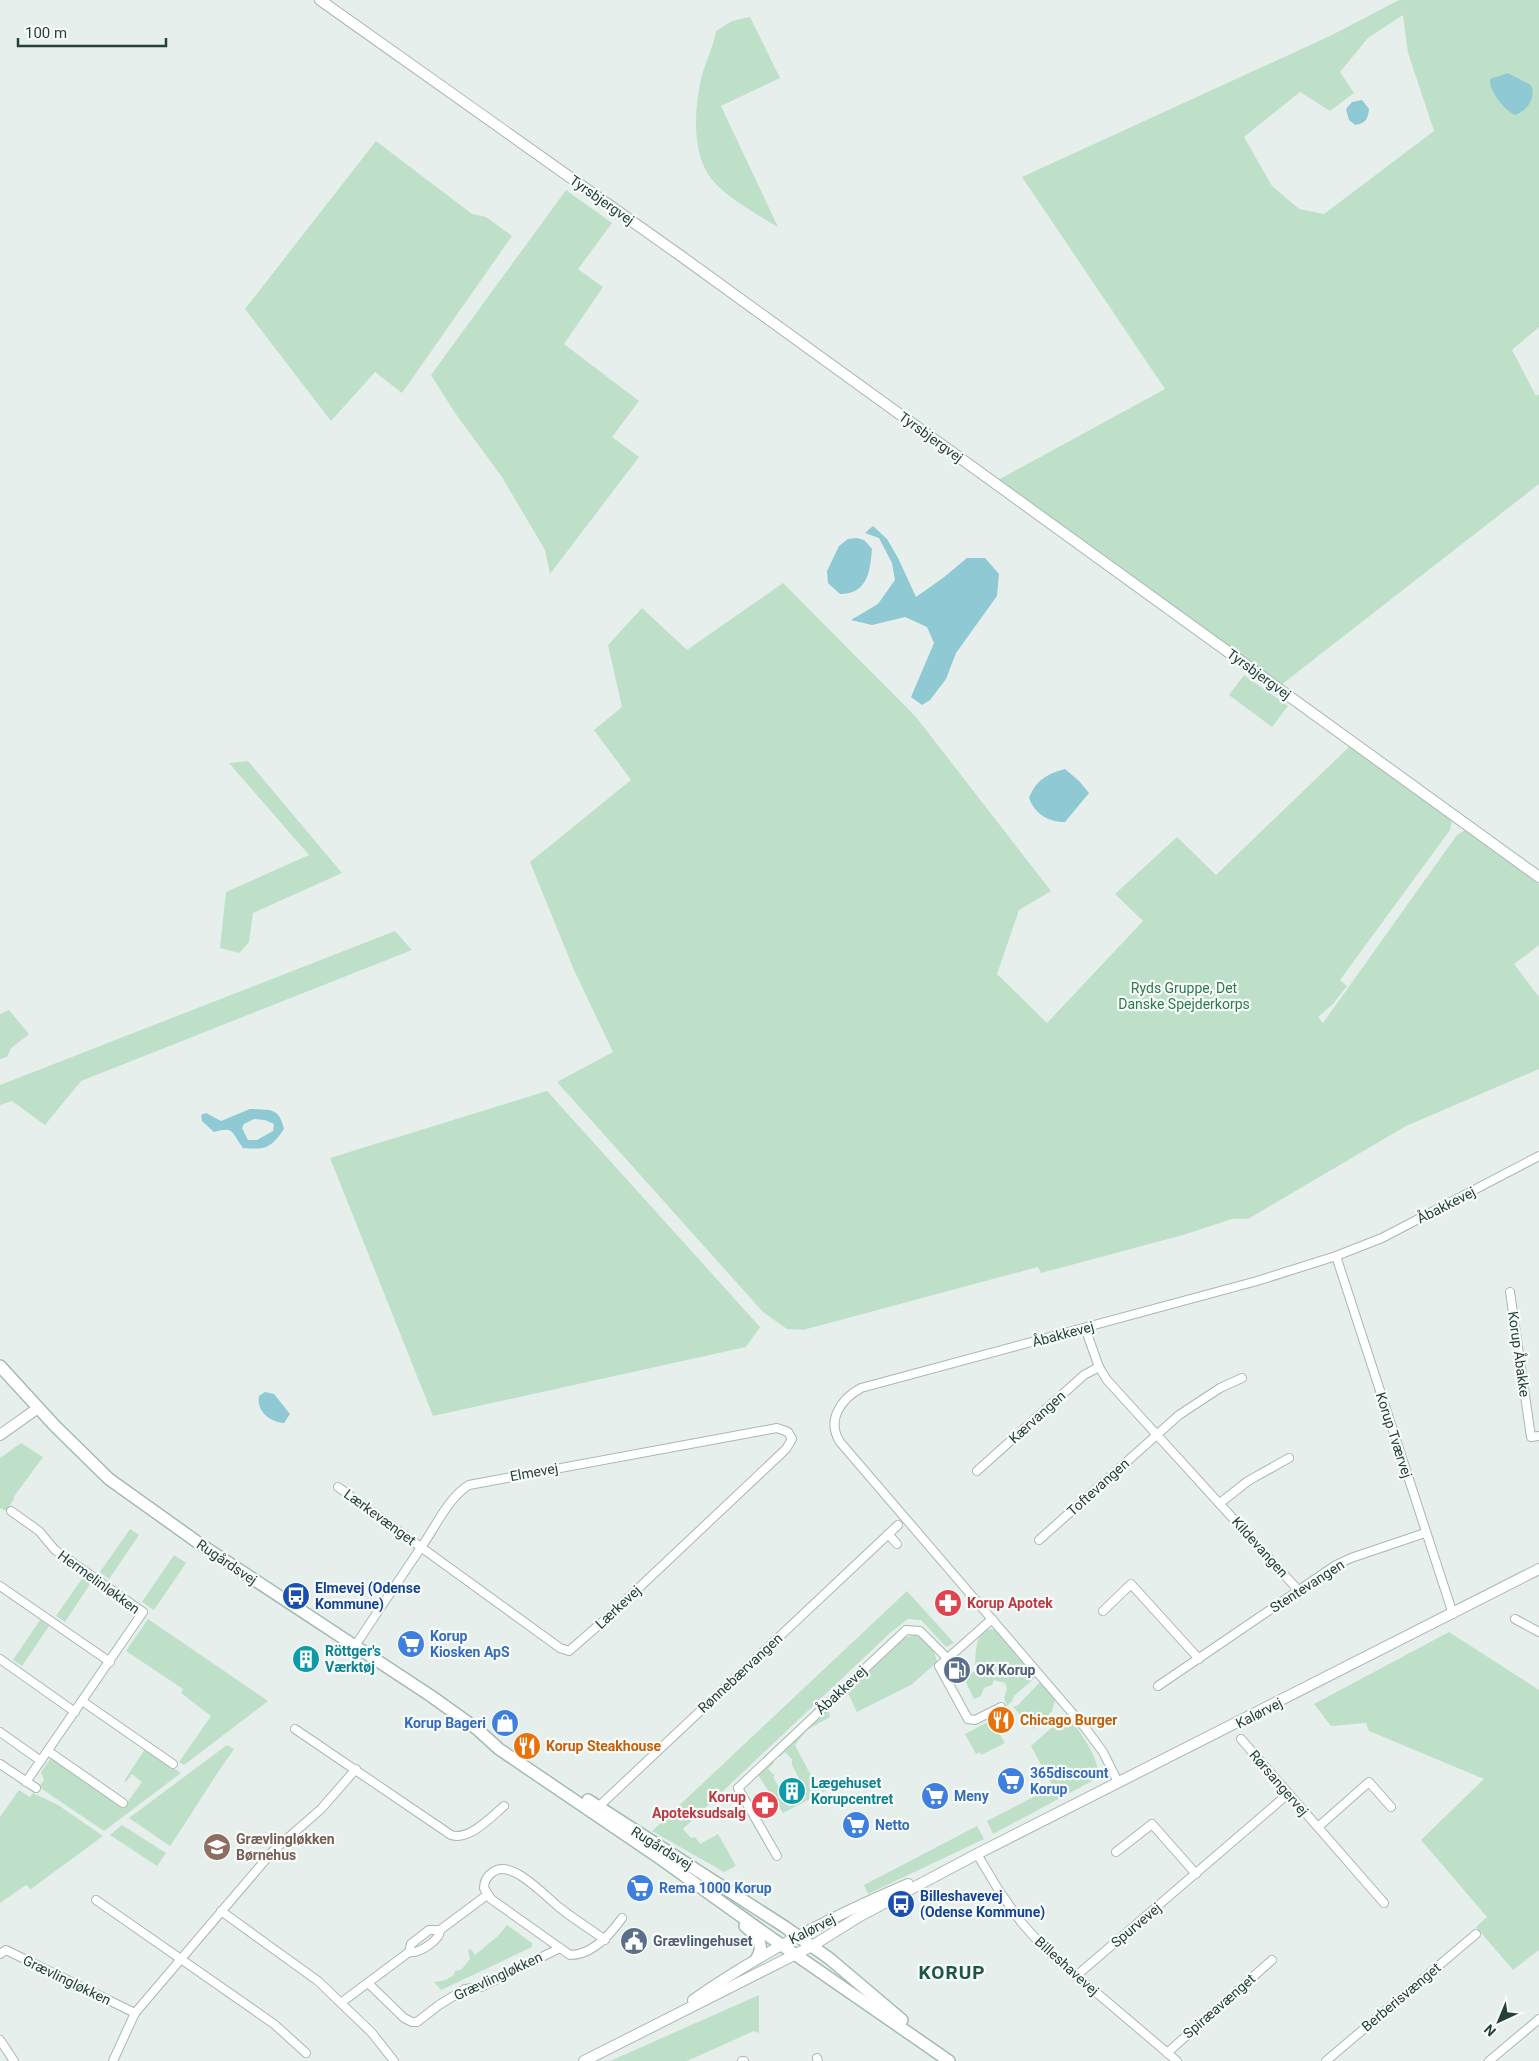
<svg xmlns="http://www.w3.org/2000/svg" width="1539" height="2061" font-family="Roboto,sans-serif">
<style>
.green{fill:#bfe0c8;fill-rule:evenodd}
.water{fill:#8ec9d4;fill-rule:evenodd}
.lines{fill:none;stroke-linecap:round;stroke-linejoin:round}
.minor-casing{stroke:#a8b8b2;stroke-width:10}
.tertiary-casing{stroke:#a8b8b2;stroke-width:12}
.secondary-casing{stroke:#a4bbb3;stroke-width:14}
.minor{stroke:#fff;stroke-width:8}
.tertiary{stroke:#fff;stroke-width:10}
.secondary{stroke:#fff;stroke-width:11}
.labels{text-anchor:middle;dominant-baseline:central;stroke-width:4.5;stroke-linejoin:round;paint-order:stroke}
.street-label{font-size:14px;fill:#24423a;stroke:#f7fbf9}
.park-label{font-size:14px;fill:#2d7a4b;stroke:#f7fbf9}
.transit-label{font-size:14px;font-weight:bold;fill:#164399;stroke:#f7fbf9;text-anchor:start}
.health-label{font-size:14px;font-weight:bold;fill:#be3a42;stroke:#f7fbf9;text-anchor:start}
.shop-label{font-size:14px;font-weight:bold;fill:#366cbe;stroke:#f7fbf9;text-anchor:start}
.culture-label{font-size:14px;font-weight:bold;fill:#0d838f;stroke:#f7fbf9;text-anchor:start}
.service-label{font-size:14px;font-weight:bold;fill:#4e5e75;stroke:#f7fbf9;text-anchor:start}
.food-label{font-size:14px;font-weight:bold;fill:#c56008;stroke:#f7fbf9;text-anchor:start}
.education-label{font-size:14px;font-weight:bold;fill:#785e54;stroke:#f7fbf9;text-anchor:start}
.district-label{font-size:19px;font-weight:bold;letter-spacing:1px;fill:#1f5548;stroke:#f7fbf9}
</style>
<rect width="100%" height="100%" fill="#e6efeb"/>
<g class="green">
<path d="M1399,0H1539V327L1512,350L1536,396L1539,394V484L1281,685L998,480L1165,389L1022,177L1332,35ZM1403,15L1408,53L1434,131L1324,214L1299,209L1272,186L1244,137L1300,92L1330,111L1354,93L1340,72L1368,38Z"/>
<path d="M750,17L780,78L721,106L778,227C758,215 731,200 715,183C691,157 694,111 701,79C705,63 713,48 716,31L732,21Z"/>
<path d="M376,141L472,214L486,217L512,236L402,393L375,372L331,421L245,309Z"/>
<path d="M566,190L612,223L578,269L603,287L564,344L639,401L612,437L639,457L550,574L545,550L502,477L455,413L431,375Z"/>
<path d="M783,583L916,717L1051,891L1019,910L997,974L1047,1023L1143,921L1115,894L1177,837L1216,875L1350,746L1452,821L1450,830L1340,980L1347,986L1333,1004L1318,1017L1323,1023L1457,835L1465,830L1539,884V945L1514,964L1539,997V1069L1406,1126L1248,1219H1232L1183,1235L1041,1273L1038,1267L803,1330L787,1329L763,1312L557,1082L613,1052L574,970L530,862L631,780L594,730L622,707L608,645L642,608L687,650Z"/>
<path d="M1244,675L1288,706L1272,727L1229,695Z"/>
<path d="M248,761L342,873L253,913L249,942L239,953L220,948L226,892L309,855L229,763Z"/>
<path d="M395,931L412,950L81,1081L45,1125L12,1101L0,1105V1085Z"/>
<path d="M9,1010L29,1034L11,1048L7,1057L0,1059V1014Z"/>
<path d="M547,1091L760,1327L746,1347L433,1416L330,1158Z"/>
<path d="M21,1443L43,1457L13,1498L14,1499L6,1511L0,1508V1458Z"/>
<path d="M130,1529L139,1535L109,1579L100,1572Z"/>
<path d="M174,1555L186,1563L154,1610L142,1602Z"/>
<path d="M84,1576L92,1581L65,1622L56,1616Z"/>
<path d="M907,1591L954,1643L946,1647L921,1620L908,1619L891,1632L683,1829L691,1838L695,1837L700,1844L718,1834L736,1866L724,1872L652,1831Z"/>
<path d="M148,1619L268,1701L184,1765L179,1762L211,1716L181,1693L183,1689L126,1651Z"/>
<path d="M40,1620L49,1626L22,1666L13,1660Z"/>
<path d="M991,1629L996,1630L1036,1677L1014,1696L1012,1701L1007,1706L1004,1698L1007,1689L1005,1683L994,1680L992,1685L984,1688L981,1696L974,1699L964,1678L975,1671C976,1656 973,1632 991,1629Z"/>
<path d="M1449,1632L1539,1690V1950L1513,1970L1476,1927L1487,1917L1421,1840L1484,1779L1369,1731L1366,1723L1331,1726L1314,1704Z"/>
<path d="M913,1635C924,1637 936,1650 937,1662L911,1685L857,1712L848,1693L842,1698L846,1692L904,1638Z"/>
<path d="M1039,1683H1041L1055,1701L1052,1711L1034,1729L1013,1707L1018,1705Z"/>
<path d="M831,1705H834L829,1711L830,1717L807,1730L795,1745L817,1787L827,1790L783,1813L758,1775L773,1761L774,1763L768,1769L775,1776L773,1777L790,1806L806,1797L800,1786L802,1784L792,1765V1759L785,1752L780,1757L778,1756Z"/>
<path d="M1066,1715L1070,1717C1078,1730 1094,1751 1097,1766C1098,1772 1095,1776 1092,1781L993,1834L987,1821L1053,1787L1031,1746Z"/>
<path d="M988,1722L990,1724L993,1723L1005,1743L981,1755L980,1752L976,1754L965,1734Z"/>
<path d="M227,1745L234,1749C211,1781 192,1814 170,1846L129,1818Z"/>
<path d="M145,1749L181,1773L104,1831L39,1787L44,1780L41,1772L51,1758L123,1808L142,1782L132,1774L126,1782L124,1781Z"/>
<path d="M19,1790L30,1797L33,1793L58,1805L103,1836L31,1889L26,1885L0,1903V1817Z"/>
<path d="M122,1825L166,1853L157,1866L110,1835Z"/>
<path d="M977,1826L984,1839L868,1894L864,1885Z"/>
<path d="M507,1925L532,1943V1947L441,1990L434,1982L446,1980L454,1975L455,1971L461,1970L470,1959L468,1950L471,1949L475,1955L499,1935Z"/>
<path d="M759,1995V2033L754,2031L687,2061H610Z"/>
</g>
<g class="water">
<path d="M1508,73L1531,85C1536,98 1528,110 1515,115C1504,110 1489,91 1490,79Z"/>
<path d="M1362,100L1369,109C1368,120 1365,123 1355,125L1349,120L1346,109L1352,102Z"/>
<path d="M873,526L887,539L898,558L916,597L943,578L967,558H985L999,574L997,596L956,653L946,679L930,700L922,705L911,697L934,643L927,627L905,617L872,625L851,620L878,604L895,580L892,563L879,538L865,533Z"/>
<path d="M857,538L864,540L872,549C870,571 868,594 840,594L828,583L827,571L839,546L848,539Z"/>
<path d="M1065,769L1079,781L1089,793L1065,822C1048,822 1035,814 1029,798C1036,780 1047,774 1065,769Z"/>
<path d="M250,1109C271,1110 279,1107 284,1129C271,1148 266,1150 243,1148C231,1132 235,1126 214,1132L202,1121L201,1115L206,1113L221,1121ZM254,1119L265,1120L274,1124L273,1131L257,1140H248L242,1128L244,1124Z"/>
<path d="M265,1392L274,1394L290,1414L284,1423C270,1422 256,1411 259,1396Z"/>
</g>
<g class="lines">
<g class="minor-casing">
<g id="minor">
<path d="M1336,1256L1453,1614"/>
<path d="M1510,1292L1531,1437L1539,1436"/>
<path d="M1085,1328L1099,1367L1107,1380L1299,1591"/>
<path d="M977,1471L1084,1375L1099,1367"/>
<path d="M338,1487L560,1648L569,1651L609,1616L786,1449L792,1439L788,1432L777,1428L469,1485C449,1497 437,1524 424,1543C401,1577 378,1611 355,1646"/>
<path d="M1220,1503L1248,1481L1289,1458"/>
<path d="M11,1511L39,1531L55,1550L143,1612L26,1782"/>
<path d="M888,1534L897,1544"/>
<path d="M1039,1540L1179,1415L1220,1388L1242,1378"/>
<path d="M0,1586L110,1662"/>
<path d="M1103,1611L1131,1584L1199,1659"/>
<path d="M992,1619L939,1666L968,1719L975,1720L1001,1707"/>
<path d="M1515,1619L1539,1632"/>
<path d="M0,1659L75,1712"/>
<path d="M1158,1686L1336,1565L1351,1558L1425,1533"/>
<path d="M82,1701L173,1764"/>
<path d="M295,1729L451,1835C469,1841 491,1817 504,1806"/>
<path d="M0,1732L41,1761"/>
<path d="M1241,1739L1384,1903"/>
<path d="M48,1751L123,1803"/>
<path d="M0,1764L36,1788"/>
<path d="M1118,1782L1103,1752L1086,1729L840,1442C826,1420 841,1399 861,1388L1257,1281L1336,1256L1382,1238L1539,1156"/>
<path d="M595,1810L898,1525"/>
<path d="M1318,1827L1369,1782L1391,1807"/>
<path d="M1116,1852L1152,1824L1196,1874"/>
<path d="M977,1854L998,1889L1021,1922L1045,1949L1177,2061"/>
<path d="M777,1856L738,1788L906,1630L920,1631L947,1658"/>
<path d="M96,1900L274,2024L306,2053"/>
<path d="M221,1911L318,1981L372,2033L394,2061"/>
<path d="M605,1940C590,1929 574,1919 560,1908C546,1897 511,1858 493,1872C487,1876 484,1881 484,1888L491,1899L570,1955C592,1955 610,1935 622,1918"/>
<path d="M409,1952C419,1954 440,1940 440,1930"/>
<path d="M0,1954L6,1950L135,2013"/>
<path d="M1076,1976L1288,1794"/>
<path d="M368,1983L404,2018L412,2022H417L439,2005L465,1989L481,1987L560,1948"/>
<path d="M342,2002L409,1952L411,1944L429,1930H440L487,1895"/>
<path d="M0,2040L14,2061"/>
<path d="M1167,2053L1272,1960"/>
<path d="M817,2058L818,2061"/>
<path d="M113,2061L135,2013L273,1851L321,1809L356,1769"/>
<path d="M742,2061H744"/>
<path d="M1326,2061L1476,1934"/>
<path d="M1489,2061L1539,2019"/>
</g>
</g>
<g class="tertiary-casing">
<g id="tertiary">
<path d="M320,0L681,256L1539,877"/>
<path d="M0,1435L38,1408"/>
<path d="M693,2000C760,1953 833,1916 908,1884"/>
<path d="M584,2061L812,1946L860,1916L977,1854L1539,1569"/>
</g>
</g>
<g class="secondary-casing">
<g id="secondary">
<path d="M0,1366L55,1426L109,1479L200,1544L431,1696L477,1729L499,1749L661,1859L770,1937L949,2061"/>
<path d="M588,1800L785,1927L830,1959L902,2020"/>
<path d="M745,1926C756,1935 766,1944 757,1958"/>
</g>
</g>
<use href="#minor" class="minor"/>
<use href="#tertiary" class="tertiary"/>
<use href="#secondary" class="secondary"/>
</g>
<defs>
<g id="bus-disc" transform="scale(1.4375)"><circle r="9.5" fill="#1a4fb4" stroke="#f7fbf9"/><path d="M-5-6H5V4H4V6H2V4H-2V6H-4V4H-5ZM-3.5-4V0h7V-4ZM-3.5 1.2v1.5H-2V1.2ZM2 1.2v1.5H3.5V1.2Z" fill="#fff"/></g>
<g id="pharmacy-disc" transform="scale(1.4375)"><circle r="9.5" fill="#e0444e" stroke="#f7fbf9"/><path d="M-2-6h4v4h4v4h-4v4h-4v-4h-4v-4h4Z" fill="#fff"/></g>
<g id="supermarket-disc" transform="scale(1.4375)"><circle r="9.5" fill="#3f7fe0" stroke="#f7fbf9"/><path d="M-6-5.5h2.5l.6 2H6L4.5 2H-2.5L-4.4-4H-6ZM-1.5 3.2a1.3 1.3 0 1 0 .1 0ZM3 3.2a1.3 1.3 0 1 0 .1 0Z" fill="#fff"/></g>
<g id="building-disc" transform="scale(1.4375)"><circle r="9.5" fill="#0f9aa8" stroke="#f7fbf9"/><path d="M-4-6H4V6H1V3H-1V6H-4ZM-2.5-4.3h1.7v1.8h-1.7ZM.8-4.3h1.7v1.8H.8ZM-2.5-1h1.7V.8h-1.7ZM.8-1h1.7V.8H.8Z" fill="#fff"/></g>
<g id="fuel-disc" transform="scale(1.4375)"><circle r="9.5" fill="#5c6f8a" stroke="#f7fbf9"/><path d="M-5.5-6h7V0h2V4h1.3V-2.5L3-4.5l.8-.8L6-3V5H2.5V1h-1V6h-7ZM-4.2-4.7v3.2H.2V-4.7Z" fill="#fff"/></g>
<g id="restaurant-disc" transform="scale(1.4375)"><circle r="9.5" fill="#e8710a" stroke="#f7fbf9"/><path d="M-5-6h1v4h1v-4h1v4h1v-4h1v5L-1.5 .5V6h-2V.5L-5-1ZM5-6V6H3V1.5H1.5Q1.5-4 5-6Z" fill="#fff"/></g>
<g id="shop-disc" transform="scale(1.4375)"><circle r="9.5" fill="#3f7fe0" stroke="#f7fbf9"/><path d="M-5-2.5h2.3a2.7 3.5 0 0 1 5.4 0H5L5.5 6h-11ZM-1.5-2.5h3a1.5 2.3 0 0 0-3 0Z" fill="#fff"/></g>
<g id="school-disc" transform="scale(1.4375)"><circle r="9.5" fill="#8d6e63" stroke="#f7fbf9"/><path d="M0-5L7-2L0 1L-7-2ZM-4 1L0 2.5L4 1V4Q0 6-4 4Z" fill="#fff"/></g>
<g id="civic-disc" transform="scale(1.4375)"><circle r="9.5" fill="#5c6f8a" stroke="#f7fbf9"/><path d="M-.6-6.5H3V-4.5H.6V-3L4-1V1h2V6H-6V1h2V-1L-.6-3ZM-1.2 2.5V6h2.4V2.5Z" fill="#fff"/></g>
</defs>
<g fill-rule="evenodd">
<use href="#bus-disc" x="296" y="1596"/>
<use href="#pharmacy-disc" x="948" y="1603"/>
<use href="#supermarket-disc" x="411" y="1644"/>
<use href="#building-disc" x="306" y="1659"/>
<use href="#fuel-disc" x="957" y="1670"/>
<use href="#restaurant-disc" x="1001" y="1720"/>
<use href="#shop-disc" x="505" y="1723"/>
<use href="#restaurant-disc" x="527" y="1746"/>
<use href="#supermarket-disc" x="1011" y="1781"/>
<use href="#building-disc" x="792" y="1791"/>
<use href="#supermarket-disc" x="935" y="1796"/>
<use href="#pharmacy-disc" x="765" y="1805"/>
<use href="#supermarket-disc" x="856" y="1825"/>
<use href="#school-disc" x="217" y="1847"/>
<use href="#supermarket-disc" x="640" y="1888"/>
<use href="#bus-disc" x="901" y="1904"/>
<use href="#civic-disc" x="634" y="1941"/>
</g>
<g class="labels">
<g class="street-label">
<text transform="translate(602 200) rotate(35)">Tyrsbjergvej</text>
<text transform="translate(931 437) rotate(36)">Tyrsbjergvej</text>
<text transform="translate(1259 674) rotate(36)">Tyrsbjergvej</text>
<text transform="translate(1446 1205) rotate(-27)">Åbakkevej</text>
<text transform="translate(1063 1334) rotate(-15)">Åbakkevej</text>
<text transform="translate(1519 1354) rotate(82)">Korup Åbakke</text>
<text transform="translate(1037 1417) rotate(-42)">Kærvangen</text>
<text transform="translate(1394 1435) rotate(72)">Korup Tværvej</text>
<text transform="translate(534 1472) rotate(-10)">Elmevej</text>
<text transform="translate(1098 1487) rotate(-42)">Toftevangen</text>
<text transform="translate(380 1517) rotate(36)">Lærkevænget</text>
<text transform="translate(1260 1547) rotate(48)">Kildevangen</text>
<text transform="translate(227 1562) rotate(34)">Rugårdsvej</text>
<text transform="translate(99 1582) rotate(36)">Hermelinløkken</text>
<text transform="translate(1307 1586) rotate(-33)">Stentevangen</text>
<text transform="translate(618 1607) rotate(-43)">Lærkevej</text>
<text transform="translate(740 1673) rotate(-43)">Rønnebærvangen</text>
<text transform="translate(841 1690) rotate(-43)">Åbakkevej</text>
<text transform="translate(1259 1713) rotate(-27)">Kalørvej</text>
<text transform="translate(1279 1783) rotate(49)">Rørsangervej</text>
<text transform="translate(662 1848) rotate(32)">Rugårdsvej</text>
<text transform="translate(1136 1925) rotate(-40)">Spurvevej</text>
<text transform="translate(812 1929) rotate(-27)">Kalørvej</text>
<text transform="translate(1067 1966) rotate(42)">Billeshavevej</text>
<text transform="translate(498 1976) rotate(-25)">Grævlingløkken</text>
<text transform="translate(67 1980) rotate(26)">Grævlingløkken</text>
<text transform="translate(1401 1997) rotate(-40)">Berberisvænget</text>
<text transform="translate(1219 2006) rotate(-41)">Spiræavænget</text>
</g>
<g class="park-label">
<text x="1184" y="988">Ryds Gruppe, Det<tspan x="1184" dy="16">Danske Spejderkorps</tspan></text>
</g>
<g class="transit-label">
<text x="315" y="1588">Elmevej (Odense<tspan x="315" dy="16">Kommune)</tspan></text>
<text x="920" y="1896">Billeshavevej<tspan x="920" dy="16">(Odense Kommune)</tspan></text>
</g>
<g class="health-label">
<text x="967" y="1603">Korup Apotek</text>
<text x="746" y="1797" text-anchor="end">Korup<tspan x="746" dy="16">Apoteksudsalg</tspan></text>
</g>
<g class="shop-label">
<text x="430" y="1636">Korup<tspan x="430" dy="16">Kiosken ApS</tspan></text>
<text x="486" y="1723" text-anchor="end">Korup Bageri</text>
<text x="1030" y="1773">365discount<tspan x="1030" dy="16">Korup</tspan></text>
<text x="954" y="1796">Meny</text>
<text x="875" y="1825">Netto</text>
<text x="659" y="1888">Rema 1000 Korup</text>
</g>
<g class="culture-label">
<text x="325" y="1651">Röttger's<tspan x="325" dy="16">Værktøj</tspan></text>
<text x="811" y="1783">Lægehuset<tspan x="811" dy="16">Korupcentret</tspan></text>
</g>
<g class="service-label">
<text x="976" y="1670">OK Korup</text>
<text x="653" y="1941">Grævlingehuset</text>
</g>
<g class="food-label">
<text x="1020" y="1720">Chicago Burger</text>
<text x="546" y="1746">Korup Steakhouse</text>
</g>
<g class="education-label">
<text x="236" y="1839">Grævlingløkken<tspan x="236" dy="16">Børnehus</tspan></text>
</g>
<g class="district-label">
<text x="952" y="1972">KORUP</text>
</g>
</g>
<g transform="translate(1499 2021) rotate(224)" stroke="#f7fbf9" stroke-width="4" paint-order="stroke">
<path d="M0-4L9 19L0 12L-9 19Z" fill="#24423a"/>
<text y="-8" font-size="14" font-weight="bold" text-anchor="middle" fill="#24423a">N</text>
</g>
<path d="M18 38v8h148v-8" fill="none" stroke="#24423a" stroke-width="2.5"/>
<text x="25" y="38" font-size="15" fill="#24423a" stroke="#f7fbf9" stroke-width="4" paint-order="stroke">100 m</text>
</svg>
